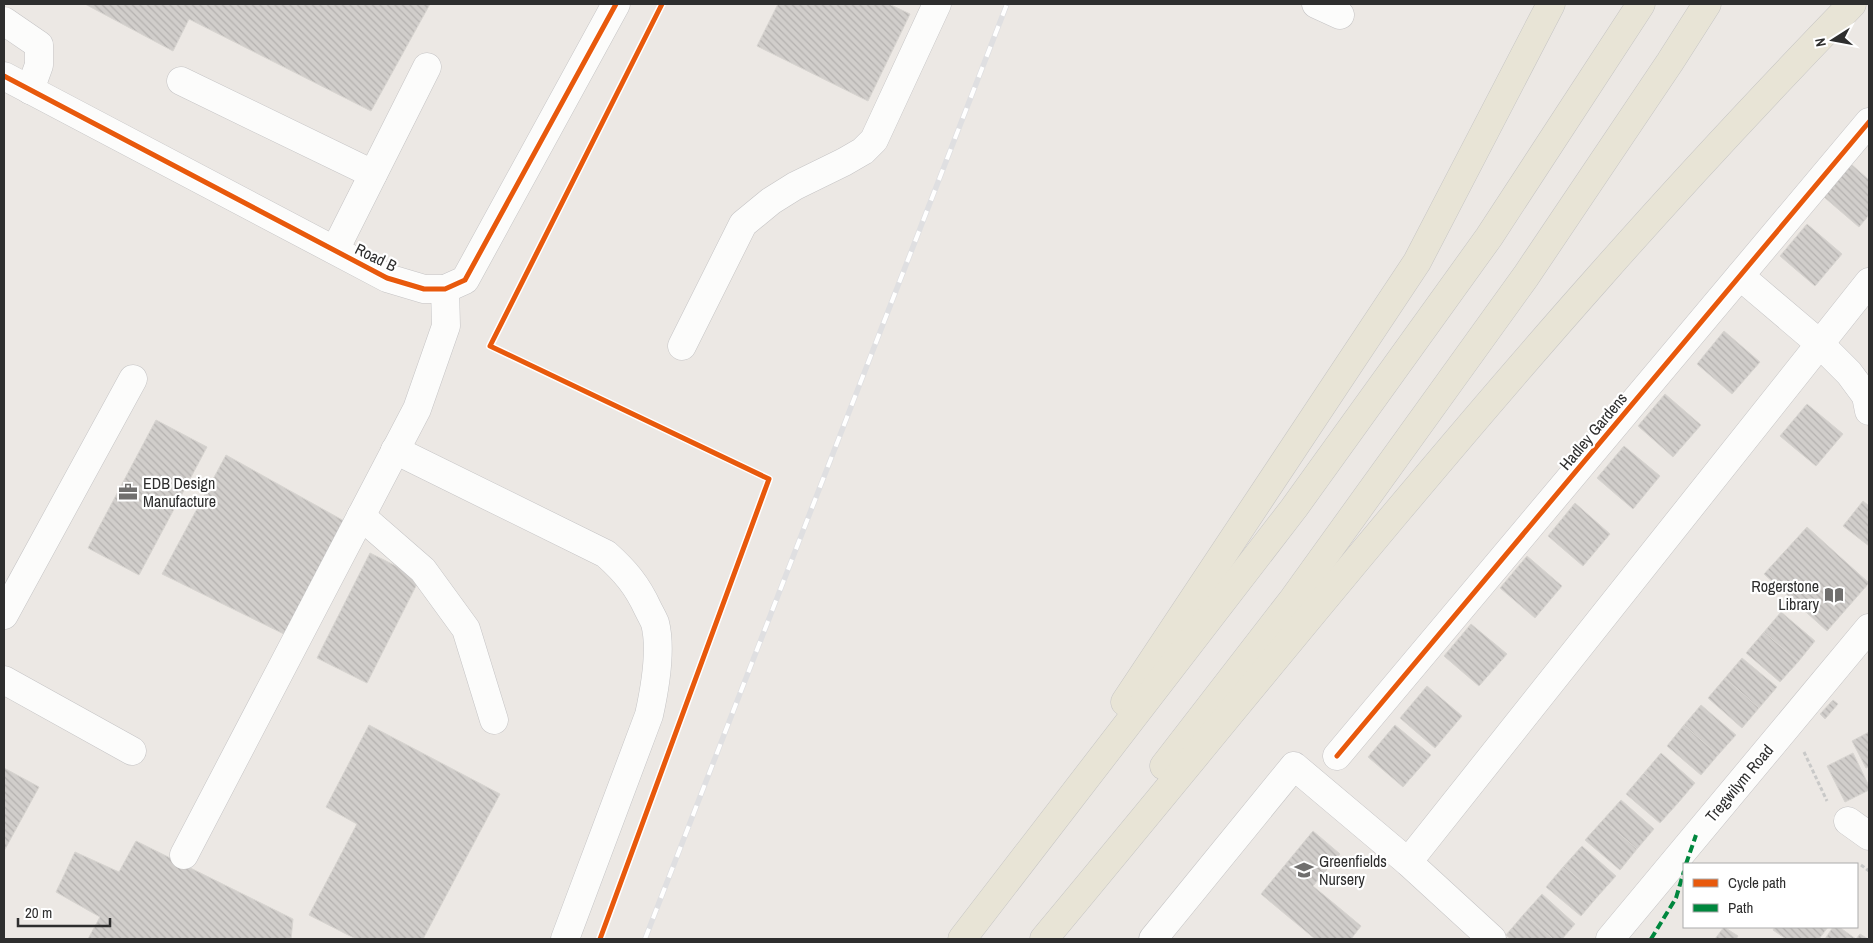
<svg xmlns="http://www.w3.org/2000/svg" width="1873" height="943" font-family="'Archivo Narrow',sans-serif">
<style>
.building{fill:url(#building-back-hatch);stroke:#d7d4d0}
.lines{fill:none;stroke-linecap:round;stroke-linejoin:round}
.minor-casing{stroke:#c5c4c5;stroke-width:29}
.major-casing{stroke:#c6c5c4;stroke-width:29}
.path{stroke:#c9c9c8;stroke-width:3;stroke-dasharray:4 2.5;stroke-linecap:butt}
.minor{stroke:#fcfcfb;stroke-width:28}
.major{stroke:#e8e4d6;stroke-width:28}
.rail-casing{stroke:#dfdfe1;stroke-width:5.5}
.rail{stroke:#fff;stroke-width:4;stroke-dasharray:11;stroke-linecap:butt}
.quiet{stroke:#00873e;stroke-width:4;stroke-dasharray:8 4;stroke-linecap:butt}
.cycleway-casing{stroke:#fff;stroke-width:8}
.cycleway{stroke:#e8590c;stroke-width:5}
.labels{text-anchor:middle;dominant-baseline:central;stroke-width:4.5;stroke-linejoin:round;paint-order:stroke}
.street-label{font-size:16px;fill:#2e2e2e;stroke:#fff}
.poi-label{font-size:16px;fill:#2e2e2e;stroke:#fff;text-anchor:start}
</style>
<defs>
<pattern id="building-back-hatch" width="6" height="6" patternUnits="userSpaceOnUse" patternTransform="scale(1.25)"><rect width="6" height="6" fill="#d1cecb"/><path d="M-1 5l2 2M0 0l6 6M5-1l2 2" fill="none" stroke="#b4b1af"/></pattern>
</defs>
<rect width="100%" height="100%" fill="#ece8e4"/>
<g class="building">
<path d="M85,4H430L371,111L189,19L173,51Z"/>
<path d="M778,4H889L910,14L868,101L757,46Z"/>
<path d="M1851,164L1869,180V215L1859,227L1824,197Z"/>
<path d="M1807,224L1842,254L1815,286L1780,256Z"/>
<path d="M1724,331L1760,362L1732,394L1697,364Z"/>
<path d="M1665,394L1701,425L1673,457L1638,426Z"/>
<path d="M1807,404L1843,434L1816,466L1780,436Z"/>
<path d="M156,420L207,447L139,575L88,548Z"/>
<path d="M1624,446L1660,476L1633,509L1597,478Z"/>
<path d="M226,455L353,526L290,637L162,574Z"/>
<path d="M1863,501L1869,506V546L1843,526Z"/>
<path d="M1575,503L1610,534L1583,566L1548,536Z"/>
<path d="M1807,527L1869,583L1827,631L1764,574Z"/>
<path d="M370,553L420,578L367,683L317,658Z"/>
<path d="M1527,556L1562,586L1535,618L1500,588Z"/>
<path d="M1781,612L1815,641L1798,662L1764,632Z"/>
<path d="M1471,624L1507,654L1479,686L1444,656Z"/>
<path d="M1764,632L1798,662L1780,682L1746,653Z"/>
<path d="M1742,658L1777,687L1759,708L1725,678Z"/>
<path d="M1725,678L1759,708L1742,728L1708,698Z"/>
<path d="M1427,686L1462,716L1435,748L1400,718Z"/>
<path d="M1833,700L1838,704L1825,719L1820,714Z"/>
<path d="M1701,705L1736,735L1718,755L1684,725Z"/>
<path d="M369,725L500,794L423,939H356L309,915L357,824L326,807Z"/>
<path d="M1395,725L1431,755L1403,787L1368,757Z"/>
<path d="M1684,725L1718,755L1701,775L1667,746Z"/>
<path d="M1869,732V767L1866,768L1852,741Z"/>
<path d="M1661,753L1695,783L1678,803L1644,773Z"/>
<path d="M1853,753L1869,786V790L1845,802L1827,766Z"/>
<path d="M4,768L39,787L4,851Z"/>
<path d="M1644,773L1678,803L1660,823L1626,794Z"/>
<path d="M1621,800L1654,829L1637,849L1603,820Z"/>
<path d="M1603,820L1637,849L1620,870L1585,840Z"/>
<path d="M1313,831L1340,854L1313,886L1361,926L1351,939H1315L1261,894Z"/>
<path d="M136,841L293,919L291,939H88L100,917L56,892L75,852L119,872Z"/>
<path d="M1582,846L1616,876L1598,896L1564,866Z"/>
<path d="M1564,866L1598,896L1581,916L1546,887Z"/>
<path d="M1542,894L1575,924L1562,939H1553L1524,914Z"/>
<path d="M1524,914L1553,939H1511L1506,935Z"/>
<path d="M1724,927L1738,936L1736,939H1715Z"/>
<path d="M1775,927H1828L1819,939H1786L1773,930Z"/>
<path d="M1833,927H1839L1856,939L1860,934L1868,939H1825Z"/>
</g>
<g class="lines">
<g class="minor-casing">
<g id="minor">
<path d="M1316,4L1340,15"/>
<path d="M4,21L39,45V65L30,90"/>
<path d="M4,76L387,278L424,289H445L465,280L616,4"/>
<path d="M181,81L373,174"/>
<path d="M335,250L427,67"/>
<path d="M1740,276L1820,344L1849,373L1866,396L1869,411"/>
<path d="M682,346L743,224L771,201L795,186L844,162L863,151L874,140L937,4"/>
<path d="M395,450L606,554C625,571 637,585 648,609C650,613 653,618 655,623C662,650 655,688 649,715L565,939"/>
<path d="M361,516L423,570L466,629L494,720"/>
<path d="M4,615L133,379"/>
<path d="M4,680L132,751"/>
<path d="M1337,756L1869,122"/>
<path d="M1848,821L1869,836"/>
<path d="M184,855L417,409L446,326L445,289"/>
<path d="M1408,862L1869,282"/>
<path d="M1153,939L1294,766L1408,862L1492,939"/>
<path d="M1610,939L1869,628"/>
</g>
</g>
<g class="major-casing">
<g id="major">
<path d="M1125,702L1417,262L1551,4"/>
<path d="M1164,766L1294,598L1526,276L1670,62L1707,4"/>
<path d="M962,939L1294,508L1489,237L1641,4"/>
<path d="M1044,939C1228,718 1408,492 1599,277C1681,184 1766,93 1852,4"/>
</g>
</g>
<g class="path">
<path d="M1804,752L1827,801"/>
<path d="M1861,865L1869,871"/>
</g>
<use href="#minor" class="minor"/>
<use href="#major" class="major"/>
<g class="rail-casing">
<path id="rail" d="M645,939L1007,4"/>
</g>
<use href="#rail" class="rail"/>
<g class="quiet">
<path d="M1686,864L1696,835"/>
<path d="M1651,939L1676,898L1684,871"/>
</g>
<g class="cycleway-casing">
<g id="cycleway">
<path d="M4,76L387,278L424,289H445L465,280L616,4"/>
<path d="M1337,756L1869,122"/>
<path d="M600,939L769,479L490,346L662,4"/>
</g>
</g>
<use href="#cycleway" class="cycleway"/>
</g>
<defs>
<g id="office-bare" transform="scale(1.5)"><path d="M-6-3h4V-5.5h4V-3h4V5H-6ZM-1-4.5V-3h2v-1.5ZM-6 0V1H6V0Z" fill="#706f6e" stroke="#fff" stroke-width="2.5" paint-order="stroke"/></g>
<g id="library-bare" transform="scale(1.5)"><path d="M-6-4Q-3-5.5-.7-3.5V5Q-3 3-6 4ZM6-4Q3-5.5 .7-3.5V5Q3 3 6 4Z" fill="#706f6e" stroke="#fff" stroke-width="2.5" paint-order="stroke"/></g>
<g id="school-bare" transform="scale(1.5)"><path d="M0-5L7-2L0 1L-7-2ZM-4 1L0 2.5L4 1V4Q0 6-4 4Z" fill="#706f6e" stroke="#fff" stroke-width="2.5" paint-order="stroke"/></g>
</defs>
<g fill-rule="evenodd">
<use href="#office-bare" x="128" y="492"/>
<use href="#library-bare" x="1834" y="595"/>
<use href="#school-bare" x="1304" y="870"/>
</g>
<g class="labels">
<g class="street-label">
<text transform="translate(376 257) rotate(26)">Road B</text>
<text transform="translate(1593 431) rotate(-50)">Hadley Gardens</text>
<text transform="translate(1739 783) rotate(-50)">Tregwilym Road</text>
</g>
<g class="poi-label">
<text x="143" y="483">EDB Design<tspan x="143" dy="18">Manufacture</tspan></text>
<text x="1819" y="586" text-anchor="end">Rogerstone<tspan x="1819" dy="18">Library</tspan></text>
<text x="1319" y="861">Greenfields<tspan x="1319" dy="18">Nursery</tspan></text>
</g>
</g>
<rect width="1873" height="943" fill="none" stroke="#2e2e2e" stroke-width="10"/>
<rect x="1683" y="863" width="175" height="65" fill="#ffffff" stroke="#ababab"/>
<rect x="1693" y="879" width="25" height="8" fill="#e8590c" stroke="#ababab"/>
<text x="1728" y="888" font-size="15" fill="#2e2e2e">Cycle path</text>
<rect x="1693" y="904" width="25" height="8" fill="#00873e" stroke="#ababab"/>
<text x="1728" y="913" font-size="15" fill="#2e2e2e">Path</text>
<g transform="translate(1833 40) rotate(259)" stroke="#ffffff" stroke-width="4" paint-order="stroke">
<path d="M0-4L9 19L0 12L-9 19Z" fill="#2e2e2e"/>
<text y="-8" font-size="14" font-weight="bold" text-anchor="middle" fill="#2e2e2e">N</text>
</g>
<path d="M18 918v8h92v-8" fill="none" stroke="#2e2e2e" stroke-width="2.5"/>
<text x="25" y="918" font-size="15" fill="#2e2e2e" stroke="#ffffff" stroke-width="4" paint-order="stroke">20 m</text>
</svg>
